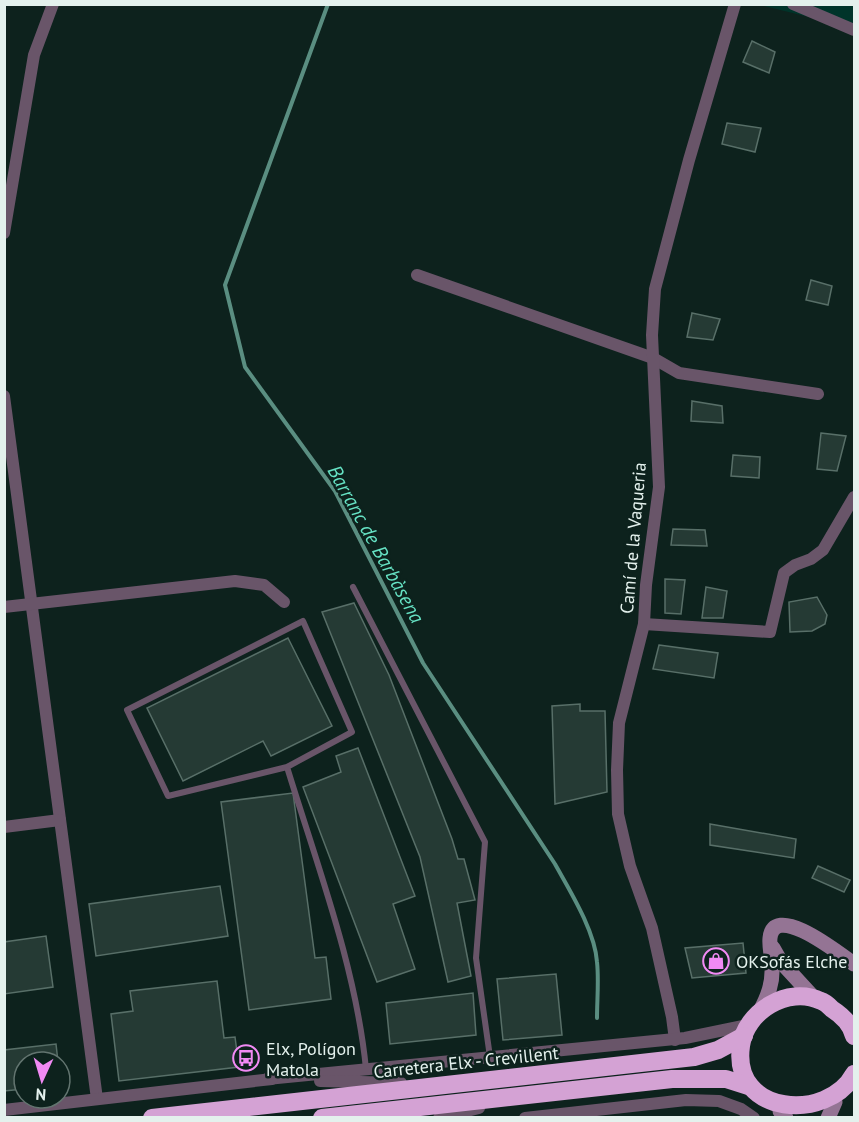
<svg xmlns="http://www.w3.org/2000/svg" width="859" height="1122" font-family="'PT Sans',sans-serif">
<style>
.green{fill:#00342a}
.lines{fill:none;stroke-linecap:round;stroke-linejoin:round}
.stream{stroke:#5a8e81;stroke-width:4}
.building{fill:#253a34;stroke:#586f68;stroke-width:1.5}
.lane{stroke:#695569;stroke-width:6}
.street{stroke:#695569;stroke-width:12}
.secondary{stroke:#947494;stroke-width:15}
.highway{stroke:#d4a2d4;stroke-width:18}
.labels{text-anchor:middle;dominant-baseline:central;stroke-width:5;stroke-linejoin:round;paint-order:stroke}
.street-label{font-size:18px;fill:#e4f1ed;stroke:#0d221d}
.poi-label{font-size:18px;fill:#e4f1ed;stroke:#0d221d;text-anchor:start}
.water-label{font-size:20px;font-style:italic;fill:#66e2c4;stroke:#0d221d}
</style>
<rect width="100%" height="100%" fill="#0d221d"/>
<path class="green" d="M760,5H854V28Z"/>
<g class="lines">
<path class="stream" d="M328,4L225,285L245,367L335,491L423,663L555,864C570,891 595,931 597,962C599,980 597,1000 597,1018"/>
</g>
<g class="building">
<path d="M752,41L775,52L769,73L743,62Z"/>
<path d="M727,123L761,128L755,152L722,144Z"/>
<path d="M811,280L832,286L828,305L806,300Z"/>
<path d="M692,313L720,319L713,340L687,337Z"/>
<path d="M692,401L722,406L723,423L691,421Z"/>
<path d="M821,433L846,436L837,471L817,469Z"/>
<path d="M733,455L760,457L759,478L731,476Z"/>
<path d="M673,529L705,530L707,546L671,545Z"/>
<path d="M665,579L685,580L681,614L665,613Z"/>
<path d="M706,587L727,591L723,618H702Z"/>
<path d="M817,597L827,615L825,624L812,631L790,632L789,602Z"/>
<path d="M354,603L389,675L452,839L458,859H464L475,900L457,903L471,976L448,982L420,857L322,612Z"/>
<path d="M288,638L332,726L271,756L263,741L183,781L147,708Z"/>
<path d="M659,645L718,653L714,678L653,669Z"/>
<path d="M580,704V711H605L607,792L555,804L552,706Z"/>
<path d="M358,748L415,896L393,904L415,969L377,982L303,787L341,772L336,756Z"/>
<path d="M293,793L315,958L326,957L331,999L249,1010L221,802Z"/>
<path d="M710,824L796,839L794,858L710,845Z"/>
<path d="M818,866L850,880L844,892L812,878Z"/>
<path d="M220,886L228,936L96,956L89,904Z"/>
<path d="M46,936L53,987L4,994V942Z"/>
<path d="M743,943L746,973L692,978L685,948Z"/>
<path d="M556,974L562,1035L503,1040L497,979Z"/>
<path d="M217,981L224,1038L235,1037L239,1067L119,1081L111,1014L133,1011L130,991Z"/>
<path d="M473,993L476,1035L390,1044L386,1003Z"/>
<path d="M56,1044L58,1062H24V1089L4,1091V1050Z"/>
</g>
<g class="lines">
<g class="lane">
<path d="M353,587L485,842L476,958L490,1057"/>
<path d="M287,767L168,796L127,710L303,621L352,732L287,767C317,865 356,967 366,1069"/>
</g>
<g class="street">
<path d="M793,4L854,30"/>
<path d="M4,233L34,55L53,4"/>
<path d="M417,275L653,358L679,373L818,394"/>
<path d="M4,396L97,1099"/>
<path d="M4,607L235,581L264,585L284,602"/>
<path d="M644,624L770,632L784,573L795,565L811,559L823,550L854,497"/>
<path d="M4,827L60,820"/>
<path d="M675,1040L672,1017L652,928L630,866L618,814L617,770L619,723L644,624L646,585L659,487L652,335L655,289L689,160L735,4"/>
<path d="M267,1079L685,1038L748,1025"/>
<path d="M320,1081L401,1083"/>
<path d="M4,1110L272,1079"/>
<path d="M439,1118L479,1108"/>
<path d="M525,1118L686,1100L719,1101L741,1109L754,1118"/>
</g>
<g class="secondary">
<path d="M773,948L781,962L815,999"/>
<path d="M760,1011C768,996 773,983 772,966C772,957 769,947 770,938C774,901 841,955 854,964"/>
<path d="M780,1111L786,1118"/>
<path d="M828,1118L835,1102"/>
</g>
<g class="highway">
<path d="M854,1036C851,1024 843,1016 832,1009C829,1006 825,1002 821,1001C788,985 745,1012 741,1046C731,1116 828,1122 854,1074"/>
<path d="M152,1118L694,1057L718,1050L744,1036"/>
<path d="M322,1118L672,1079H726L748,1086"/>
</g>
</g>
<defs>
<g id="shop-ring" transform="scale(1.35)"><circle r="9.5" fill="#0d221d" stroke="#f18af4" stroke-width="1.5"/><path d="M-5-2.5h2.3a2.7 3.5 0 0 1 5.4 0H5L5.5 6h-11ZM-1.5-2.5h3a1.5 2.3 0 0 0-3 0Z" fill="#f18af4"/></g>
<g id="bus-ring" transform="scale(1.35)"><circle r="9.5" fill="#0d221d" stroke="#f18af4" stroke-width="1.5"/><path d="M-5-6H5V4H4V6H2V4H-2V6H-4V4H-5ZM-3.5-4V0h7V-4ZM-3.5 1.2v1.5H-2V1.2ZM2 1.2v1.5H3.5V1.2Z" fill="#f18af4"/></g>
</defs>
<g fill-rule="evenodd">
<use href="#shop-ring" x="716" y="961"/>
<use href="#bus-ring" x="246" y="1058"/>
</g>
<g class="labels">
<g class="street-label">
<text transform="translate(633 538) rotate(-85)">Camí de la Vaqueria</text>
<text transform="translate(466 1062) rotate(-6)">Carretera Elx - Crevillent</text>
</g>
<g class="poi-label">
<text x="736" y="961">OKSofás Elche</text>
<text x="266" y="1048">Elx, Polígon<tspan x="266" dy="21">Matola</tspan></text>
</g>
<g class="water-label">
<text transform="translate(376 544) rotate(61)">Barranc de Barbàsena</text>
</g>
</g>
<rect width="859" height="1122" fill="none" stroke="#e4f1ed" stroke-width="12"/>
<g transform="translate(42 1080) rotate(184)"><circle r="28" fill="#0d221d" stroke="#637570" stroke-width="1.5"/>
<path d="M0-4.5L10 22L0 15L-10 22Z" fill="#f18af4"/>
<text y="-9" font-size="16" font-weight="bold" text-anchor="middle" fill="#e4f1ed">N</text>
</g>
</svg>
